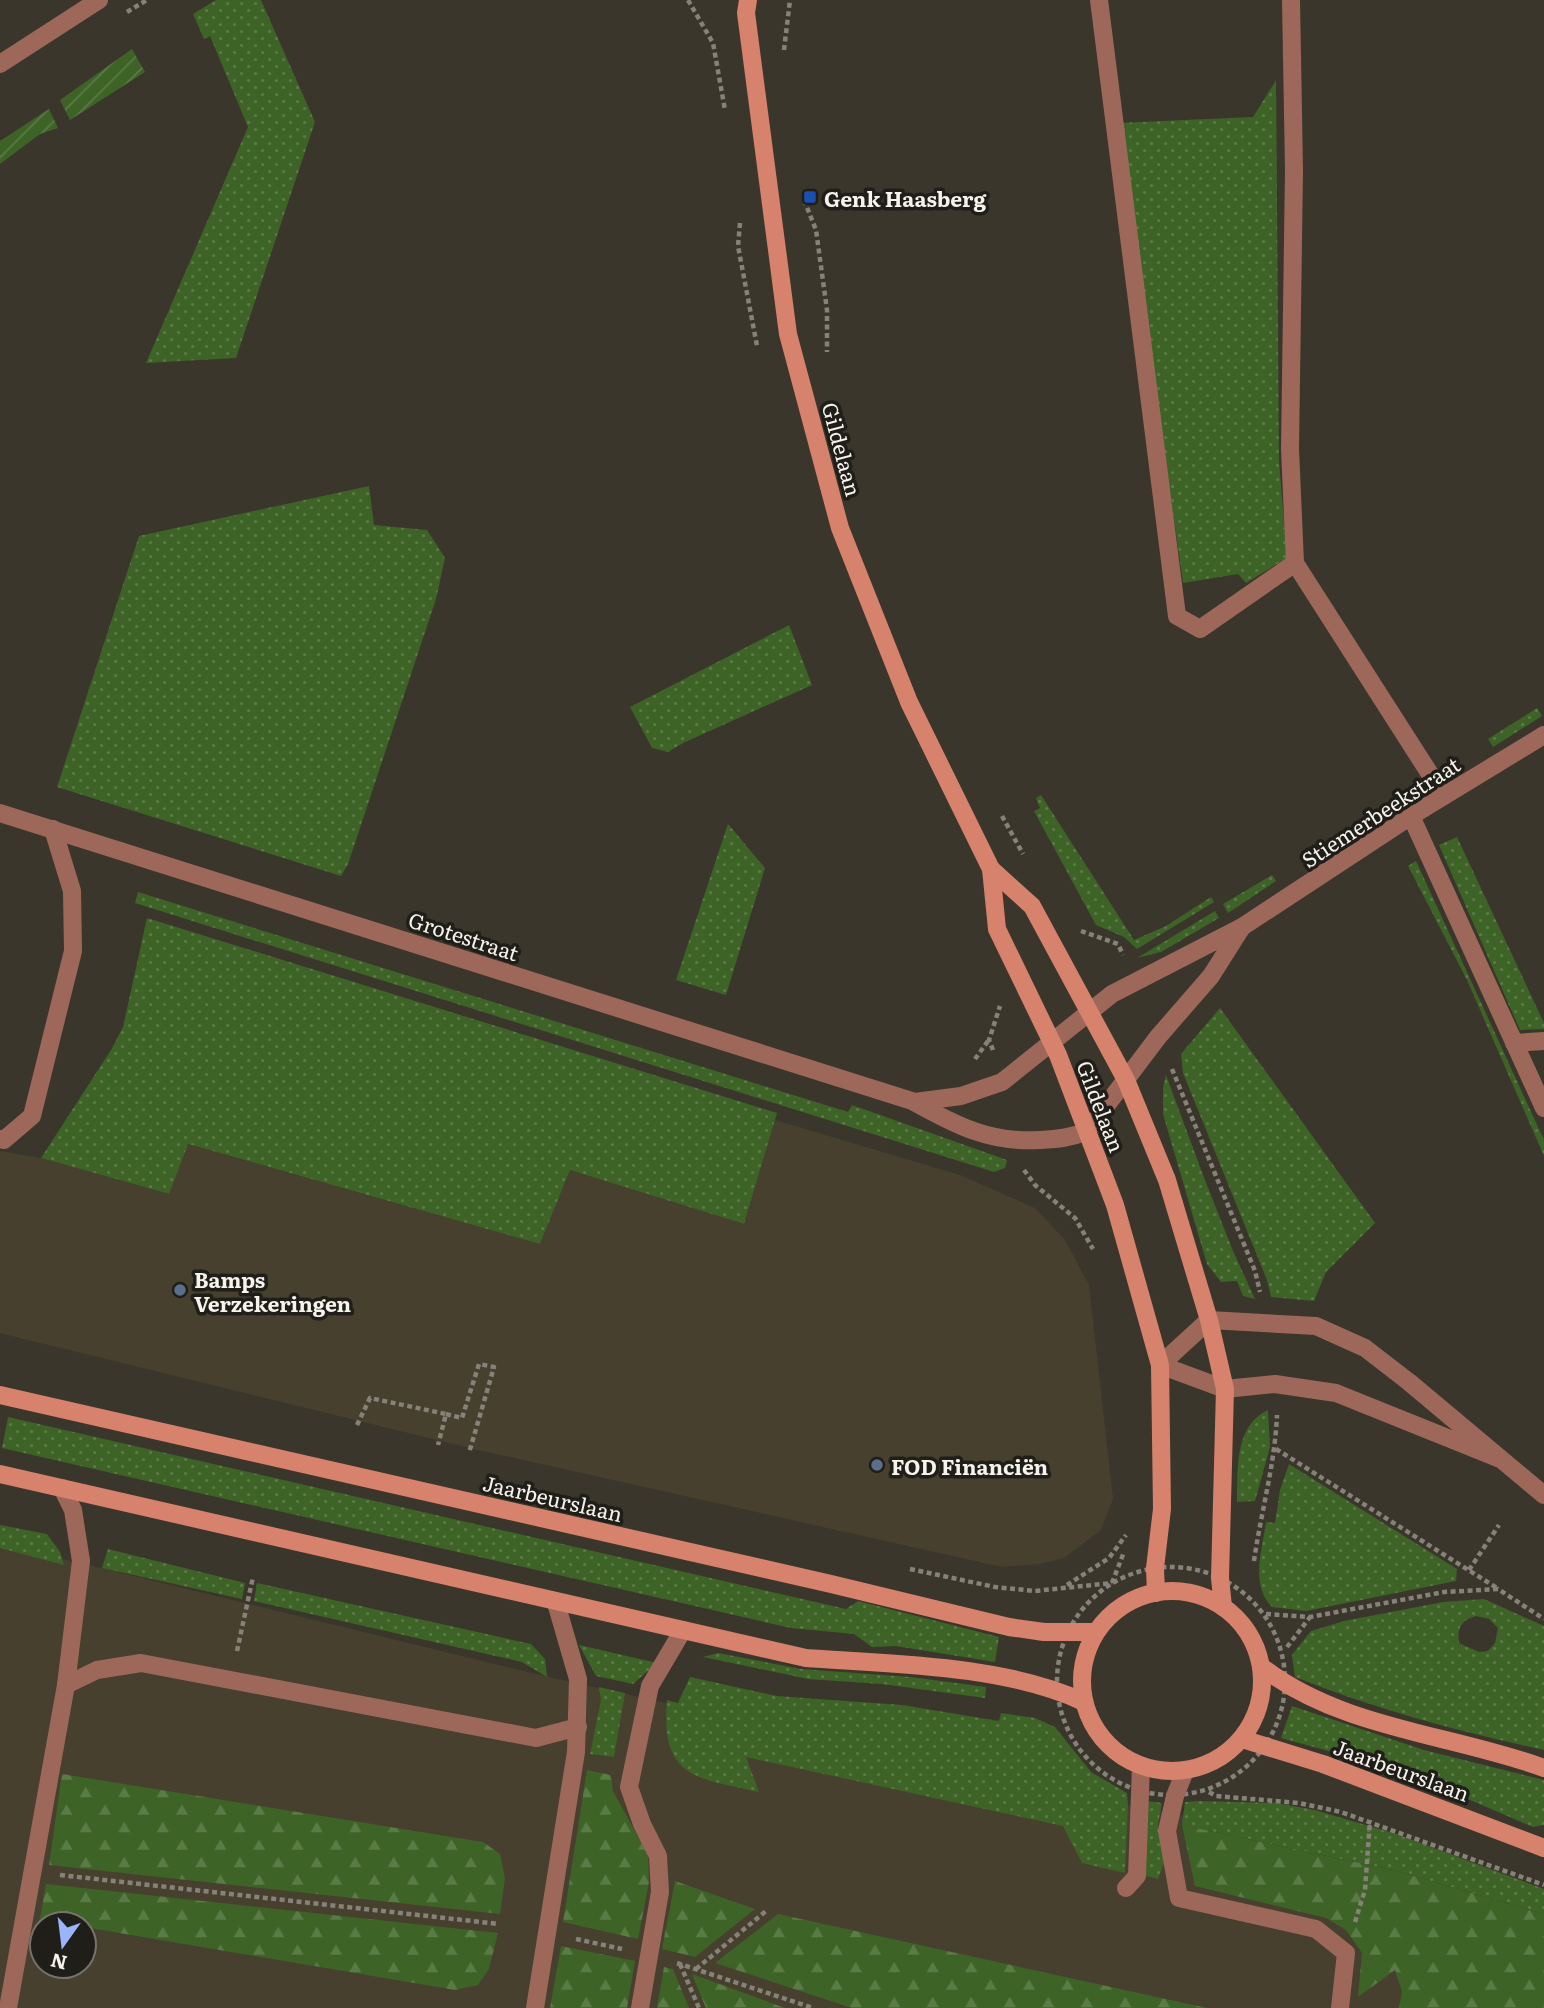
<svg xmlns="http://www.w3.org/2000/svg" width="1544" height="2008" font-family="Literata,serif">
<style>
.built{fill:#47402e;fill-rule:evenodd}
.grass{fill:url(#grass-dots);fill-rule:evenodd}
.forest{fill:url(#forest-firs)}
.garden{fill:url(#garden-furrows)}
.lines{fill:none;stroke-linecap:round;stroke-linejoin:round}
.path{stroke:#868279;stroke-width:4.5;stroke-dasharray:5 3.5;stroke-linecap:butt}
.lane{stroke:#9d685a;stroke-width:18}
.street{stroke:#9d685a;stroke-width:18}
.secondary{stroke:#d6826c;stroke-width:18}
.transit-dot{fill:#1a4fb4;stroke:#201e19;stroke-width:2.5}
.service-dot{fill:#5c6f8a;stroke:#201e19;stroke-width:2.5}
.labels{text-anchor:middle;dominant-baseline:central;stroke-width:7;stroke-linejoin:round;paint-order:stroke}
.poi-label{font-size:21px;font-weight:bold;fill:#f6f3ec;stroke:#201e19;text-anchor:start}
.street-label{font-size:21px;fill:#f6f3ec;stroke:#201e19}
</style>
<defs>
<pattern id="grass-dots" width="8" height="8" patternUnits="userSpaceOnUse" patternTransform="scale(1.75)"><rect width="8" height="8" fill="#3d6327"/><path d="M2 2h.1M6 6h.1" fill="none" stroke="#5a7a46" stroke-width="1.8" stroke-linecap="round"/></pattern>
<pattern id="forest-firs" width="22" height="20" patternUnits="userSpaceOnUse" patternTransform="scale(1.75)"><rect width="22" height="20" fill="#3d6327"/><path d="M5 1l3.5 6h-7zM16 11l3.5 6h-7z" fill="#5a7a46"/></pattern>
<pattern id="garden-furrows" width="10" height="10" patternUnits="userSpaceOnUse" patternTransform="scale(1.75)"><rect width="10" height="10" fill="#3d6327"/><path d="M-1 1l2-2M0 10L10 0M9 11l2-2" fill="none" stroke="#5a7a46"/></pattern>
</defs>
<rect width="100%" height="100%" fill="#3b362b"/>
<g class="built">
<path d="M775,1120L960,1175L1035,1208L1065,1240L1089,1285L1113,1499L1101,1530L1064,1558L1040,1564L1002,1567L474,1449L0,1333V1151L41,1158L168,1194L187,1144L540,1244L570,1170L744,1224Z"/>
<path d="M0,1545L97,1567L544,1676L1128,1805L1199,1818L1215,1879L1335,1904L1420,1973L1414,2008H0ZM42,1924H84V1966H42Z"/>
</g>
<g class="grass">
<path d="M216,0H261L315,122L236,358L146,363L248,127L210,36L204,39L193,14Z"/>
<path d="M1276,80L1279,461L1287,558L1246,583L1238,574L1183,583L1118,123L1253,117Z"/>
<path d="M369,486L374,525L427,530L445,558L436,599L348,864L341,876L57,787L139,536Z"/>
<path d="M789,625L812,685L683,743L668,752L652,748L630,707Z"/>
<path d="M1537,708L1542,716L1493,747L1488,739Z"/>
<path d="M1041,795L1134,940L1166,926L1211,897L1214,902L1137,949L1124,937L1096,925L1034,811L1040,808L1036,798Z"/>
<path d="M728,824L765,868L726,995L676,980Z"/>
<path d="M1457,837L1544,1023V1029L1520,1030L1439,845Z"/>
<path d="M1416,861L1544,1140V1156L1467,980L1408,866Z"/>
<path d="M1272,875L1276,881L1228,913L1223,904Z"/>
<path d="M138,892L848,1112L852,1105L1007,1160L1005,1168L994,1172L135,903Z"/>
<path d="M1215,911L1219,918L1161,952L1137,958Z"/>
<path d="M147,918L777,1113L744,1224L570,1170L540,1244L188,1144L169,1194L41,1158L111,1050L123,1027Z"/>
<path d="M1220,1008L1375,1223L1326,1272L1314,1301L1271,1297L1267,1280L1183,1073L1181,1054Z"/>
<path d="M1166,1075L1203,1175L1233,1251L1255,1299L1243,1296L1237,1281L1221,1282L1207,1264L1163,1114V1088Z"/>
<path d="M1268,1410L1270,1447L1255,1501L1237,1502C1238,1469 1234,1426 1268,1410Z"/>
<path d="M8,1417L846,1609L858,1601L999,1637L995,1662L896,1646L872,1647L854,1634L791,1628L2,1448Z"/>
<path d="M1289,1464L1457,1569L1456,1581L1306,1611L1272,1607C1250,1584 1262,1552 1266,1522L1275,1523L1280,1490Z"/>
<path d="M0,1525L47,1534L60,1552L64,1565L0,1548Z"/>
<path d="M108,1549L245,1583L242,1599L102,1568Z"/>
<path d="M257,1583L531,1644L545,1659L547,1677L522,1662L254,1601Z"/>
<path d="M1484,1599L1544,1626V1750C1460,1732 1375,1709 1295,1677L1292,1655L1311,1631L1344,1621L1443,1602ZM1476,1616L1489,1619L1498,1628L1495,1643L1488,1651L1479,1652L1459,1643C1457,1628 1461,1620 1476,1616Z"/>
<path d="M579,1645L657,1663L633,1684L596,1676Z"/>
<path d="M718,1653L801,1669L911,1677L986,1687L985,1698L882,1684L808,1679L703,1657Z"/>
<path d="M690,1677L777,1696L902,1705L999,1721L1001,1713L1035,1718L1055,1727L1091,1772L1127,1793L1128,1805L1125,1873L1082,1863L1063,1826L746,1757L759,1792C696,1778 660,1778 667,1700L678,1703Z"/>
<path d="M599,1687L625,1693L614,1757L590,1754L601,1700Z"/>
<path d="M1292,1706L1424,1750L1544,1780V1825L1533,1827L1405,1772L1281,1738Z"/>
<path d="M1147,1801L1162,1803L1158,1824L1164,1863L1158,1879L1146,1876Z"/>
<path d="M1200,1801L1276,1803L1315,1810L1396,1834L1544,1889V1914L1393,1870L1182,1825L1185,1802Z"/>
</g>
<g class="forest">
<path d="M587,1770L611,1775L613,1791L648,1855L649,1882L638,1939L563,1922Z"/>
<path d="M62,1774L483,1842L500,1854L505,1878L500,1914L49,1865Z"/>
<path d="M1182,1825L1393,1870L1544,1914V2008H1399L1402,1992L1395,1970L1358,1997L1362,1953L1346,1930L1326,1918L1195,1886Z"/>
<path d="M675,1881L755,1909L695,1957L662,1949Z"/>
<path d="M46,1884L498,1933L489,1969L478,1985L455,1990L84,1927V1924H67L40,1919Z"/>
<path d="M778,1914L1207,2008H852L715,1963Z"/>
<path d="M561,1946L635,1961L627,2008H550Z"/>
<path d="M664,1967L673,1969L689,2008H657Z"/>
<path d="M692,1974L785,2008H706Z"/>
</g>
<g class="garden">
<path d="M132,49L145,72L70,120L60,100Z"/>
<path d="M49,109L58,128L40,134L0,164V141Z"/>
</g>
<g class="lines">
<g class="path">
<path d="M688,0L713,43L725,110"/>
<path d="M127,12L147,0"/>
<path d="M784,50L790,0"/>
<path d="M804,200L816,230L827,310V352"/>
<path d="M740,223L738,246L757,346"/>
<path d="M1002,816L1023,854"/>
<path d="M1081,931L1118,944L1123,955"/>
<path d="M993,1050L989,1040L1000,1006"/>
<path d="M975,1059L988,1041"/>
<path d="M1172,1069L1255,1271L1260,1292"/>
<path d="M1024,1170L1035,1185L1075,1218L1093,1249"/>
<path d="M446,1414L462,1418L479,1364L494,1367L469,1453"/>
<path d="M357,1425L370,1398L446,1414L438,1445"/>
<path d="M1276,1449L1497,1588"/>
<path d="M1254,1561C1261,1512 1275,1464 1277,1415"/>
<circle cx="1171" cy="1681" r="114"/>
<path d="M910,1569L995,1587L1035,1591L1112,1583"/>
<path d="M1469,1570L1499,1525"/>
<path d="M1112,1583L1124,1552"/>
<path d="M1067,1585L1109,1558L1126,1535"/>
<path d="M1266,1614L1310,1617L1444,1592L1498,1589L1544,1619"/>
<path d="M1287,1647L1310,1617"/>
<path d="M237,1651L253,1577"/>
<path d="M1209,1792L1216,1796L1299,1803L1341,1812L1544,1885"/>
<path d="M60,1875L499,1924"/>
<path d="M1355,1922L1365,1890L1370,1820"/>
<path d="M576,1939L622,1949"/>
<path d="M677,1963L813,2008"/>
<path d="M680,1964L699,2008"/>
<path d="M696,1969L766,1911"/>
</g>
<g class="lane">
<path d="M1099,0L1177,616L1200,629L1295,563L1290,449L1294,170L1291,0"/>
<path d="M1295,563L1444,796"/>
<path d="M1411,816L1544,1108"/>
<path d="M1514,1043L1544,1041"/>
<path d="M0,1139L4,1140L32,1116L73,951L72,891L53,829"/>
<path d="M66,1685L97,1670L141,1663L536,1738L578,1727"/>
<path d="M1185,1771L1175,1796L1167,1831L1179,1898L1316,1929L1346,1953L1340,2008"/>
<path d="M1126,1888L1137,1876L1141,1766"/>
<path d="M8,2008L66,1685L81,1561L73,1510L62,1488"/>
<path d="M535,2008L576,1752L578,1679L556,1603"/>
<path d="M640,2008L660,1892L658,1856L642,1824L629,1787L650,1686L683,1630"/>
</g>
<g class="street">
<path d="M0,64L99,0"/>
<path d="M0,813L912,1101C955,1125 989,1143 1040,1140C1057,1139 1071,1138 1087,1131L1158,1037L1211,976L1242,927"/>
<path d="M915,1102L961,1096L1002,1082L1112,994L1242,927L1411,816L1544,735"/>
<path d="M1500,1459L1336,1393L1275,1384L1225,1389L1160,1365L1209,1320L1316,1326L1365,1348L1409,1382L1544,1495"/>
</g>
<g class="secondary">
<path d="M748,0L746,13L788,334L840,528L909,702L991,869L997,929L1058,1055L1115,1205L1160,1365L1162,1509L1155,1568L1156,1593"/>
<path d="M991,869L1032,906L1126,1080L1167,1180L1209,1320L1225,1389L1220,1578L1223,1607"/>
<path d="M0,1395L831,1584L1009,1627L1044,1632H1096"/>
<path d="M0,1474L806,1658C893,1664 1005,1665 1084,1702"/>
<circle cx="1172" cy="1681" r="90"/>
<path d="M1262,1667C1342,1729 1451,1734 1544,1768"/>
<path d="M1242,1739L1323,1764L1544,1848"/>
</g>
</g>
<rect class="transit-dot" x="803" y="190" width="14" height="14" rx="3.5"/>
<g class="service-dot">
<circle cx="180" cy="1290" r="7"/>
<circle cx="877" cy="1465" r="7"/>
</g>
<g class="labels">
<g class="poi-label">
<text x="824" y="197">Genk Haasberg</text>
<text x="194" y="1278">Bamps<tspan x="194" dy="24">Verzekeringen</tspan></text>
<text x="891" y="1465">FOD Financiën</text>
</g>
<g class="street-label">
<text transform="translate(843 449) rotate(75)">Gildelaan</text>
<text transform="translate(1380 811) rotate(-33)">Stiemerbeekstraat</text>
<text transform="translate(464 935) rotate(18)">Grotestraat</text>
<text transform="translate(1102 1106) rotate(69)">Gildelaan</text>
<text transform="translate(553 1497) rotate(13)">Jaarbeurslaan</text>
<text transform="translate(1402 1769) rotate(20)">Jaarbeurslaan</text>
</g>
</g>
<g transform="translate(63 1945) rotate(194)"><circle r="33" fill="#201e19" stroke="#76736d" stroke-width="2"/>
<path d="M0-5L12 26L0 18L-12 26Z" fill="#9bb5fd"/>
<text y="-10" font-size="19" font-weight="bold" text-anchor="middle" fill="#f6f3ec">N</text>
</g>
</svg>
